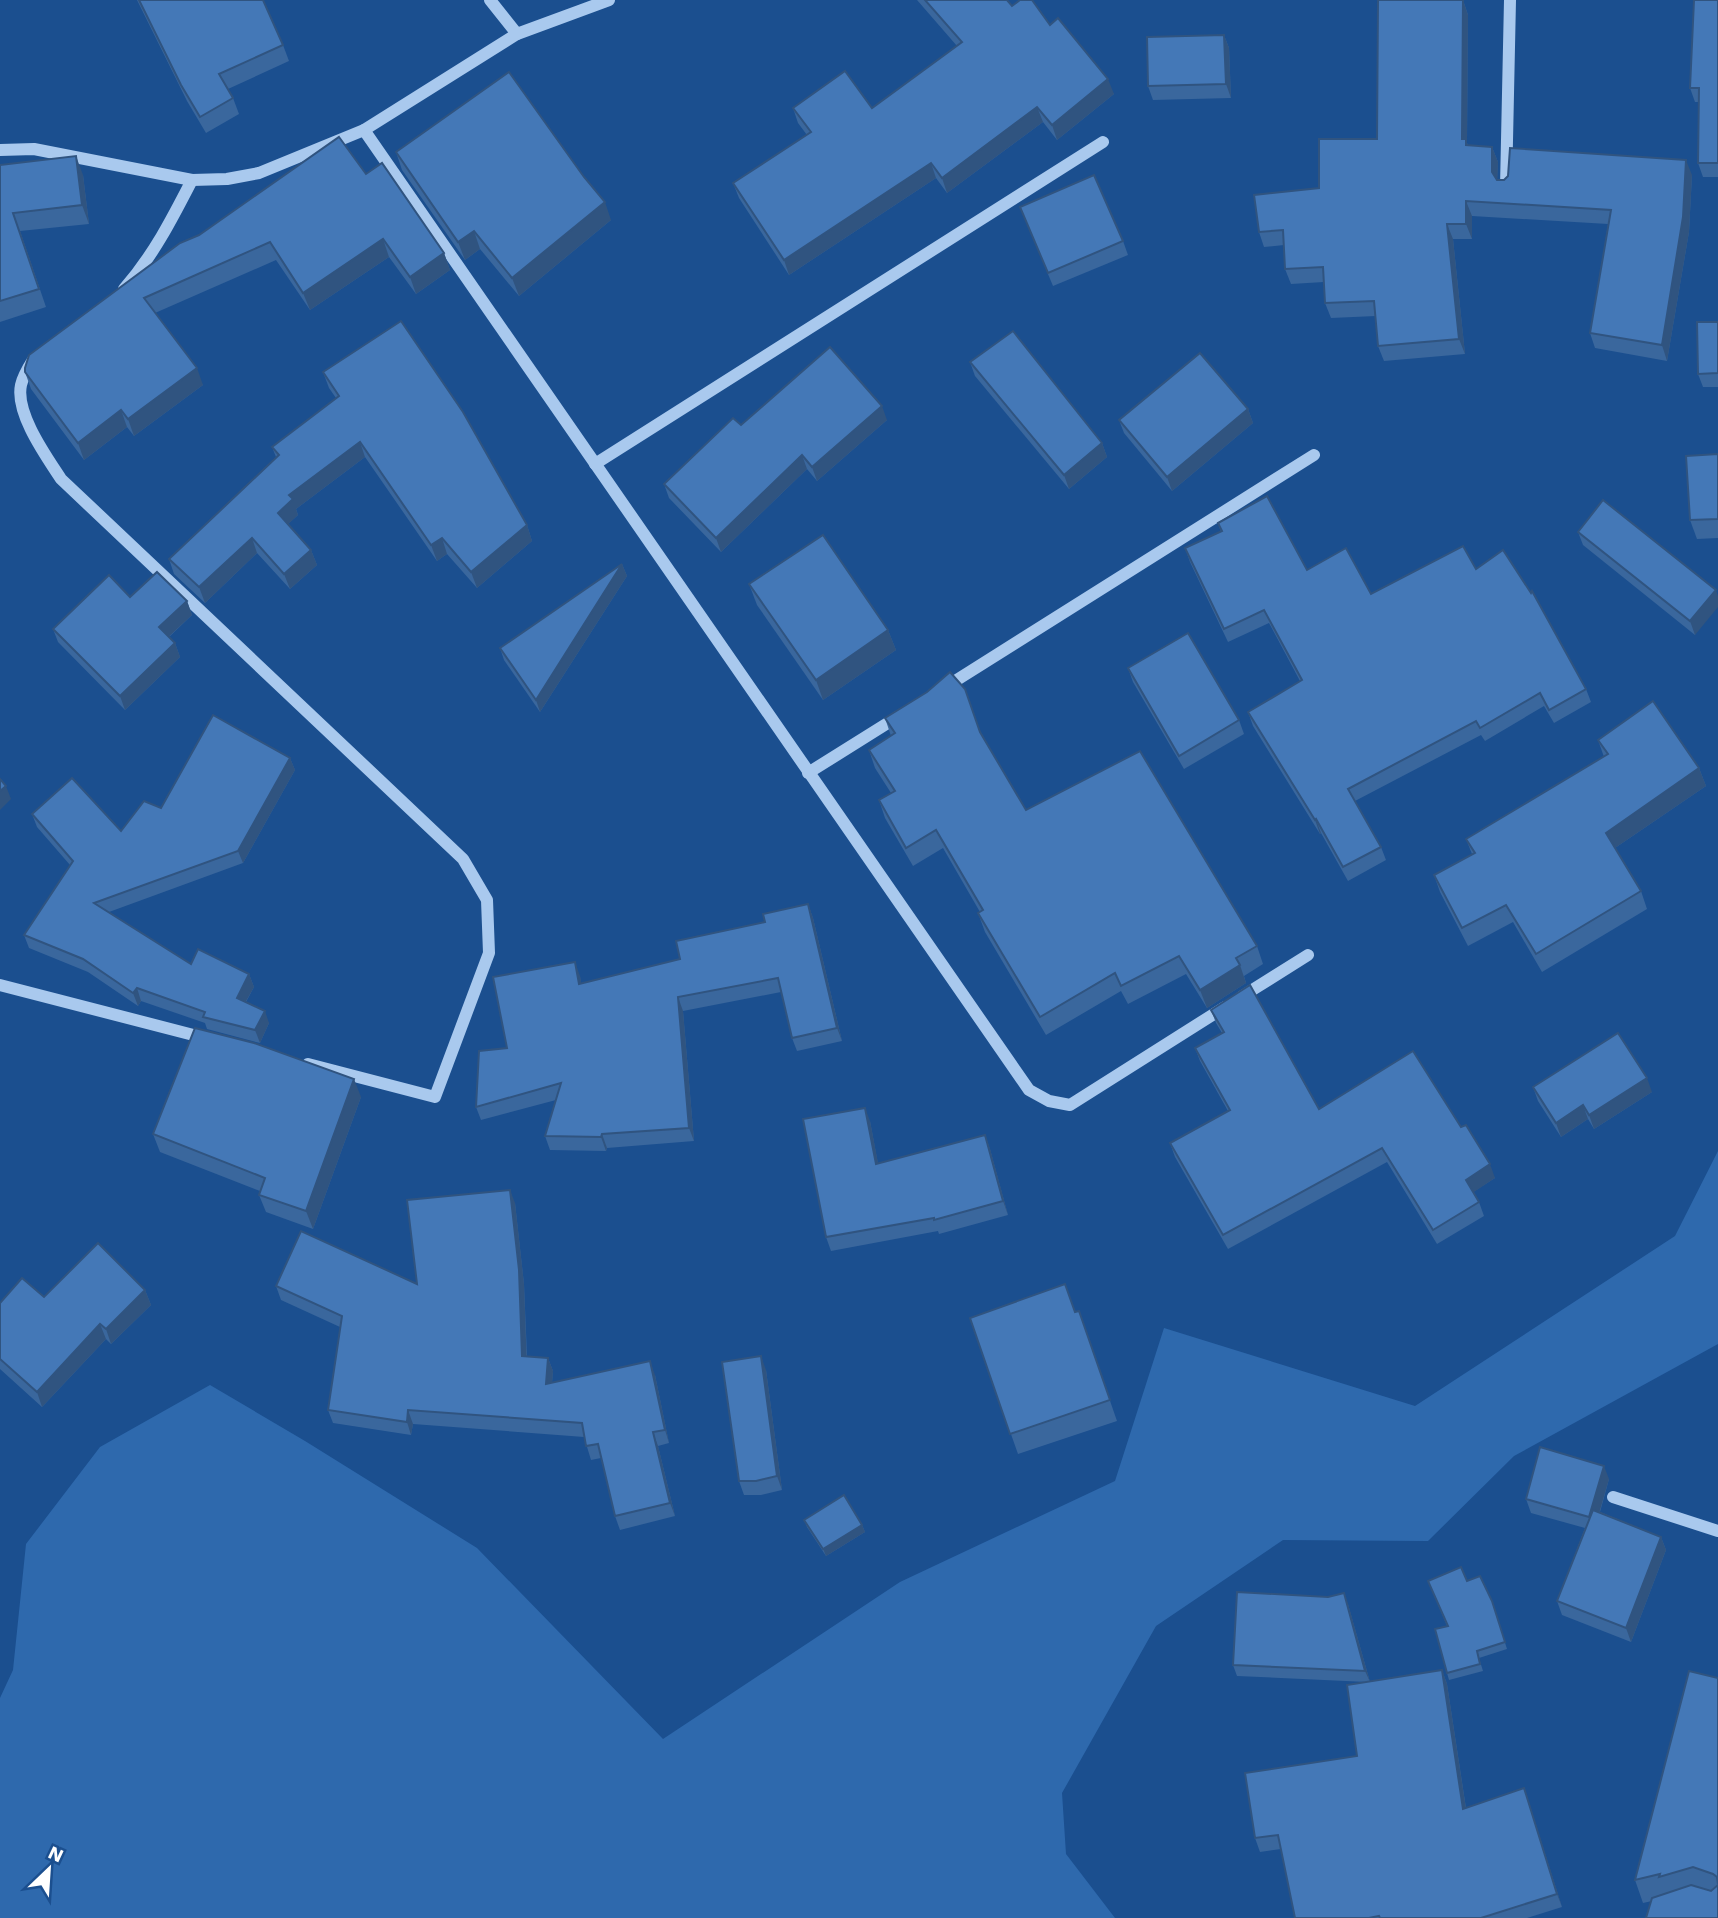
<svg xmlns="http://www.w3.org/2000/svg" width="1718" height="1918" font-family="'Work Sans',sans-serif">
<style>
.green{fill:#2e69ad}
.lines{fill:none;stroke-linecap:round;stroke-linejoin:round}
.minor{stroke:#a9c9ee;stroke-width:12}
.wall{fill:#3a679d}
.shaded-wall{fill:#305480}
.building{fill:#4478b7;stroke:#305480;stroke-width:2}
</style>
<rect width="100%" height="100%" fill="#1b4f8f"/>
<path class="green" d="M1718,1151V1344L1514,1456L1428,1541L1283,1540L1156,1626L1062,1793L1066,1854L1115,1918H0V1698L13,1670L26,1544L100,1447L210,1385L305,1441L477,1548L663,1739L900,1582L1115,1481L1164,1328L1415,1406L1675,1236Z"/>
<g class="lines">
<g class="minor">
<path d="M490,0L517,34"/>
<path d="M364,130L1029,1090L1049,1101L1070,1105L1225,1007"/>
<path d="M0,150L34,149L192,180L227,179L259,173L364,130L517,34L609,0"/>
<path d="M1506,187L1510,0"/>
<path d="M124,289C153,256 172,219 192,180"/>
<path d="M33,360C28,368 23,376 21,385C15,413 46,456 61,479L463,859L487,900L489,953L435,1097L308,1064"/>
<path d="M595,464L1103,142"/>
<path d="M944,688L1314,455"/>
<path d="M808,773L899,716"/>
<path d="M0,985L205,1038"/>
<path d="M1241,997L1308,955"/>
<path d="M1613,1497L1718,1531"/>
</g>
</g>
<g class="wall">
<path d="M137,0H263L283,45L289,61L228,89L233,98L239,114L206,133L187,101Z"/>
<path d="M917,0H1007L1012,6L1050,25L1114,94L1057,140L1043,122L947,193L936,178L789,275L739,198L733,183L807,135L798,123L793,108H872L957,46Z"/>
<path d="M1463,0L1468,15L1467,143L1468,145L1492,147L1498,162L1497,180L1692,175L1689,232L1667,361L1595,348L1590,333L1608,224L1472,216V239H1453L1465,354L1384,361L1378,346L1376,316L1331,318L1325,303L1324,282L1291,284L1285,269L1284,245L1264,247L1259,232L1319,188L1377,139Z"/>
<path d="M1718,0V177H1703L1698,163L1699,102H1695L1690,88Z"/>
<path d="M1224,35L1229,48L1231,98L1153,100L1148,86Z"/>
<path d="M396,152L611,220L519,296L480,249L465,260L402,170Z"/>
<path d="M0,165L83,175L89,224L20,231L46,307L0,322Z"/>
<path d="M366,174L444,253L450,270L416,294L389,257L310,310L276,260L155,313L203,385L134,436L127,427L84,460L31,389L25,372L29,355Z"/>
<path d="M1020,207L1123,241L1128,255L1053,286Z"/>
<path d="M1718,322V387H1703L1698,374Z"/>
<path d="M970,362L1102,443L1107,457L1069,489L975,376Z"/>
<path d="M323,372L527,525L532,541L477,588L447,554L437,561L365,457L296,509L298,515L288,524L311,550L317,565L290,589L257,553L205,603L174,574L169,559L276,457L272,447L336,398L329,388Z"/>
<path d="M1248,409L1253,423L1172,491L1124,433L1119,420Z"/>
<path d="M887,420L817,481L807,469L721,552L669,498L664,484L741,425Z"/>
<path d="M1718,454V538L1697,539L1690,520Z"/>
<path d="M1218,523L1307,570L1371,594L1476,569L1586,689L1591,702L1554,723L1544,706L1485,741L1481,735L1355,801L1381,847L1386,860L1348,881L1321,833L1320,834L1253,726L1248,712L1300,681L1269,623L1228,642L1190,562L1185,548L1221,532Z"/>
<path d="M1578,532L1716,590L1695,635L1583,545Z"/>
<path d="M622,564L627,576L540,712L504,660L500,648Z"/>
<path d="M749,584L888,630L896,650L823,700L757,605Z"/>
<path d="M130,597L187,601L192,615L169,637L175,643L180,657L125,710L58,642L53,629Z"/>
<path d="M1128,668L1239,720L1244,734L1184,769L1133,682Z"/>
<path d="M885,718L980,732L1026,810L1257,946L1263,964L1244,976L1246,983L1207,1008L1186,974L1128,1004L1121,991L1046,1035L985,932L978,913L980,912L943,848L913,866L885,818L879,800L891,793L875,768L869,750L891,736Z"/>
<path d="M1598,740L1699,768L1706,786L1615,848L1641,891L1647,909L1542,972L1513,922L1468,946L1440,892L1434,875L1472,854L1466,839L1604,757Z"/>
<path d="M290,758L295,770L243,863L109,912L191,964L249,974L254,987L246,1002L269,1023L260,1043L207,1029L205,1023L141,1001L138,1006L88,972L29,948L24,935L70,865L37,827L32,814L121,831L161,808Z"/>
<path d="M808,904L813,918L842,1041L797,1051L792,1038L781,992L683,1011L694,1141L607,1148L606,1151L550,1150L545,1136L556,1100L481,1120L476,1107L507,1048L580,976L581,984L680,959Z"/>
<path d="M1211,1010L1319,1109L1461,1127L1495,1178L1473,1192L1479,1202L1484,1216L1437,1244L1387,1162L1228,1249L1175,1157L1170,1143L1228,1111L1200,1061L1195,1048L1222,1033L1216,1023Z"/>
<path d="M1533,1087L1652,1092L1594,1129L1588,1119L1561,1137L1538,1101Z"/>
<path d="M361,1097L313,1229L266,1212L259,1195L260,1191L160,1152L153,1134Z"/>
<path d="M870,1121L878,1164L985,1135L990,1149L1008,1215L939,1234L938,1231L831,1251L826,1237Z"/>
<path d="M515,1203L524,1284L527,1356L548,1358L553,1371L552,1383L655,1375L669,1443L658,1446L675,1516L620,1530L615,1516L601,1458L591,1460L584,1437L413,1424L411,1435L333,1423L328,1410L340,1327L281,1300L276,1286L417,1284Z"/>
<path d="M145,1290L151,1305L111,1344L106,1339L42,1407L0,1369V1303L44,1297Z"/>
<path d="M1079,1311L1117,1421L1018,1454L970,1318L1075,1312Z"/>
<path d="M766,1370L782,1490L761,1495H744L739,1481Z"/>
<path d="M1609,1479L1600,1512L1661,1537L1666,1550L1631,1642L1562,1615L1557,1601L1585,1528L1531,1513L1526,1499Z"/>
<path d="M804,1520L862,1525L865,1532L826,1556L807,1527Z"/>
<path d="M1428,1581H1467L1492,1601L1507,1649L1479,1658L1483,1671L1449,1680L1447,1673V1626Z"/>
<path d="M1348,1604L1370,1682L1442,1670L1447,1684L1466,1808L1524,1788L1562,1907L1527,1918H1295L1281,1849L1260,1852L1255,1838L1357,1756L1367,1682L1237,1676L1233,1665Z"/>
<path d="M1718,1678V1918L1652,1901L1643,1903L1635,1880Z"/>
</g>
<g class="shaded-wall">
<path d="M1463,0L1468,15L1467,143L1471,154L1462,139Z"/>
<path d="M1224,35L1229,48L1231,98L1226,84Z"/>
<path d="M1108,79L1114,94L1057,140L1052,125Z"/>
<path d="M1037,107L1043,122L947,193L942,178Z"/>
<path d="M1492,147L1498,162L1497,187L1492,172Z"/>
<path d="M76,156L83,175L89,224L82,205Z"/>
<path d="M1686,160L1692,175L1689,232L1667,361L1662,345Z"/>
<path d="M931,163L936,178L789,275L784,260Z"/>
<path d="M1466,201L1472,216V239L1466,224Z"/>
<path d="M605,202L611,220L519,296L512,278Z"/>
<path d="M1447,224L1453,239L1465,354L1459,339Z"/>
<path d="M474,231L480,249L465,260L458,242Z"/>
<path d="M383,239L389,257L310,310L303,293Z"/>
<path d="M444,253L450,270L416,294L410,277Z"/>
<path d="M197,368L203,385L134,436L128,419Z"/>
<path d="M882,406L887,420L817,481L812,467Z"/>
<path d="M1248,409L1253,423L1172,491L1167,477Z"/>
<path d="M121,410L127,427L84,460L78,443Z"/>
<path d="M360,442L365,457L296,509L298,515L284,528L278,513L289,495Z"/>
<path d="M1102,443L1107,457L1069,489L1064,475Z"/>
<path d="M802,455L807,469L721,552L716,538Z"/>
<path d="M527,525L532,541L477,588L471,572Z"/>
<path d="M252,538L257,553L205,603L199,587Z"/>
<path d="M442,538L447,554L437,561L431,545Z"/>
<path d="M311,550L317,565L290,589L284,574Z"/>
<path d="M622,564L627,576L540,712L536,700Z"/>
<path d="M1716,590L1718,596V607L1695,635L1690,621Z"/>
<path d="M187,601L192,615L164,641L159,627Z"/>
<path d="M888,630L896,650L823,700L816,680Z"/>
<path d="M175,643L180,657L125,710L120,696Z"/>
<path d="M290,758L295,770L243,863L238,851Z"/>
<path d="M1699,768L1706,786L1612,850L1606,833Z"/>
<path d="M6,786L11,799L0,810V791Z"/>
<path d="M1316,819L1321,833L1320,834L1315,820Z"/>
<path d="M808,904L813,918L842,1041L837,1028Z"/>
<path d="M575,962L580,976L584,998L579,984Z"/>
<path d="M1240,965L1246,983L1207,1008L1200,990Z"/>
<path d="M249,974L254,987L241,1010L237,998Z"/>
<path d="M137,988L141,1001L138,1006L133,993Z"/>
<path d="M678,997L683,1011L694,1141L689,1128Z"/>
<path d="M265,1011L269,1023L260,1043L255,1030Z"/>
<path d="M1647,1078L1652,1092L1594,1129L1589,1115Z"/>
<path d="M354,1079L361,1097L313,1229L306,1211Z"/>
<path d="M1583,1105L1588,1119L1561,1137L1556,1123Z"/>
<path d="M865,1108L870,1121L881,1178L876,1164Z"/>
<path d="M602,1134L607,1148L606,1151L601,1137Z"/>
<path d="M985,1135L990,1149L1008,1215L1003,1201Z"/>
<path d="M1490,1164L1495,1178L1471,1194L1466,1180Z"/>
<path d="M510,1190L515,1203L524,1284L527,1369L522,1356Z"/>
<path d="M145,1290L151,1305L111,1344L106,1329Z"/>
<path d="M100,1324L106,1339L42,1407L37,1392Z"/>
<path d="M761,1356L766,1370L782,1490L777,1476Z"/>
<path d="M548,1358L553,1371L551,1397L546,1384Z"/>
<path d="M650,1361L655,1375L669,1443L665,1430Z"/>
<path d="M408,1410L413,1424L411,1435L407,1422Z"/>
<path d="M653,1432L658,1446L675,1516L670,1503Z"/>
<path d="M1604,1466L1609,1479L1594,1531L1589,1517Z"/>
<path d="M862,1525L865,1532L826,1556L823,1549Z"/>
<path d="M1661,1537L1666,1550L1631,1642L1626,1628Z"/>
<path d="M1344,1593L1348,1604L1370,1682L1365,1671Z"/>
<path d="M1442,1670L1447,1684L1468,1822L1463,1809Z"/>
<path d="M1524,1788L1529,1802L1562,1907L1557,1894Z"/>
</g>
<g class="building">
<path d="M139,0H263L283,45L219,74L233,98L200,117L181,85Z"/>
<path d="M925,0H1007L1012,6L1020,0H1032L1050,25L1058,18L1108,79L1052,125L1037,107L942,178L931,163L784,260L733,183L811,132L793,108L845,71L872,108L962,42Z"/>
<path d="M1378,0H1463L1462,139H1466V145L1492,147V172L1497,180H1504L1508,176L1510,148L1686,160L1683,217L1662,345L1590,333L1611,210L1466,201V224H1447L1459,339L1378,346L1374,301L1325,303L1323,267L1285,269L1283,230L1259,232L1254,195L1319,188V139H1377Z"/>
<path d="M1694,0H1718V163H1698L1699,88H1690Z"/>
<path d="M1224,35L1226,84L1148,86L1147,37Z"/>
<path d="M509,72L584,177L605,202L512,278L474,231L458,242L396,152Z"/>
<path d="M339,137L366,174L382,163L444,253L410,277L383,239L303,293L270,242L144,298L197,368L128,419L121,410L78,443L25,372V368L29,355L180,243L199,235Z"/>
<path d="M76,156L82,205L13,213L39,289L0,301V165Z"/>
<path d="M1094,175L1123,241L1048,273L1020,207Z"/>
<path d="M401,321L463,412L527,525L471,572L442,538L431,545L360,442L289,495L293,499L278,513L311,550L284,574L252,538L199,587L169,559L279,455L272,447L339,396L323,372Z"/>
<path d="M1697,322H1718V373L1698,374Z"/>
<path d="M1013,331L1102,443L1064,475L970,362Z"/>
<path d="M830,347L882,406L812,467L802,455L716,538L664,484L733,418L741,425Z"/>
<path d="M1200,353L1248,409L1167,477L1119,420Z"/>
<path d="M1718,454V519L1690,520L1686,456Z"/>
<path d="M1267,496L1307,570L1346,548L1371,594L1463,546L1476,569L1503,550L1531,593L1532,591L1586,689L1549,710L1540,693L1480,728L1476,721L1348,789L1381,847L1343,867L1316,819L1315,820L1248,712L1302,680L1264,610L1224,629L1185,548L1222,531L1218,523Z"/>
<path d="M1603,500L1716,590L1690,621L1578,532Z"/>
<path d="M823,535L888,630L816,680L749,584Z"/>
<path d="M622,564L536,700L500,648Z"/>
<path d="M157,572L187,601L159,627L175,643L120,696L53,629L109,575L130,597Z"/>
<path d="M1188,633L1239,720L1179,756L1128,668Z"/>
<path d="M950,672L965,689L980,732L1026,810L1140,751L1257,946L1236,958L1240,965L1200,990L1179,956L1121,986L1115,973L1040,1017L978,913L983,910L936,830L906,848L879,800L895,791L869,750L895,733L885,718L927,692Z"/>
<path d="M1653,701L1699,768L1606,833L1641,891L1536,954L1506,905L1462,928L1434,875L1475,853L1466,839L1608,754L1598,740Z"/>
<path d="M213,715L290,758L238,851L94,903L191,964L198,949L249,974L237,998L265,1011L255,1030L203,1017L205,1012L137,988L133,993L83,959L24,935L73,861L32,814L72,778L121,831L144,801L161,808Z"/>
<path d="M0,779L6,786L0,791Z"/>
<path d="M808,904L837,1028L792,1038L778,978L678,997L689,1128L602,1134L601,1137L545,1136L561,1083L476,1107L479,1051L507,1048L493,977L575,962L579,984L680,959L676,941L765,922L763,914Z"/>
<path d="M1250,985L1319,1109L1413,1051L1461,1127L1466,1125L1490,1164L1466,1180L1479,1202L1433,1230L1382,1148L1223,1235L1170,1143L1230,1110L1195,1048L1224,1032L1211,1010Z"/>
<path d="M195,1028L254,1043L354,1079L306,1211L259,1195L265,1178L153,1134Z"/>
<path d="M1618,1033L1647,1078L1589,1115L1583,1105L1556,1123L1533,1087Z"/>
<path d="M865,1108L876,1164L985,1135L1003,1201L934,1220V1218L826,1237L803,1119Z"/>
<path d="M510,1190L519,1270L522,1356L548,1358L546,1384L650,1361L665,1430L653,1432L670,1503L615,1516L598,1444L586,1446L582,1423L408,1410L407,1422L328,1410L342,1316L276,1286L301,1231L417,1284L407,1200Z"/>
<path d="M98,1243L145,1290L106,1329L100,1324L37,1392L0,1359V1303L22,1278L44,1297Z"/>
<path d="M1065,1284L1075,1312L1079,1311L1110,1400L1010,1434L970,1318Z"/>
<path d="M761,1356L777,1476L756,1481H739L722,1362Z"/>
<path d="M1540,1447L1604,1466L1589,1517L1526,1499Z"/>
<path d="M844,1495L862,1525L823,1549L804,1520Z"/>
<path d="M1593,1510L1661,1537L1626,1628L1557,1601Z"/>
<path d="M1461,1567L1467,1581L1480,1576L1492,1601L1505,1642L1477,1651L1480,1664L1447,1673L1435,1629L1448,1626L1428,1581Z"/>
<path d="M1237,1592L1328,1597L1344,1593L1365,1671L1233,1665Z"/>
<path d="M1442,1670L1463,1809L1524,1788L1557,1894L1481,1918H1380L1379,1916L1369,1918H1295L1278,1835L1255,1838L1245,1773L1357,1756L1347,1685Z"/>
<path d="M1689,1671L1718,1678V1884L1717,1877L1713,1874L1693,1867L1659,1877L1660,1874L1635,1880Z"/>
<path d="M1691,1885L1711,1891L1718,1885V1918H1646L1652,1898Z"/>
</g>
<g transform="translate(49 1869) rotate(25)" stroke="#1b4f8f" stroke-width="5" paint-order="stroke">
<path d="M0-5L12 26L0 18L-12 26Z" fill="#ffffff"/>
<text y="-10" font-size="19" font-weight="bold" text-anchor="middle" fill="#ffffff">N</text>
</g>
</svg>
